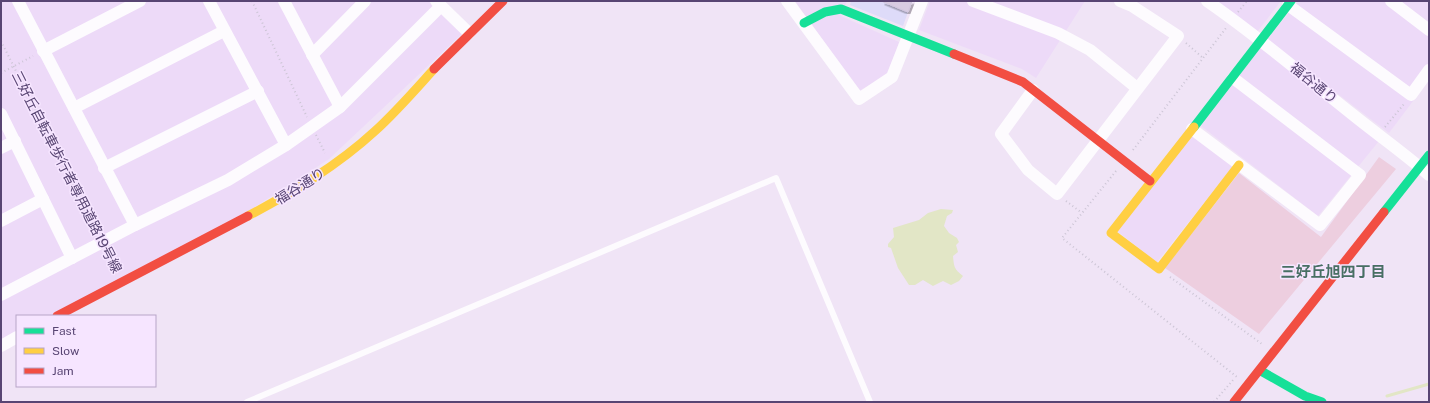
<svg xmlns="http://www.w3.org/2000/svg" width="1430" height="403" font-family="'Public Sans','Noto Sans JP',sans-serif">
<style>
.residential{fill:#eddaf8}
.medical{fill:#dedbf9}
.green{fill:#edcedf}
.water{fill:#e2e6c6}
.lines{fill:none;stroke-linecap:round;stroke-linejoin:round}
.stream{stroke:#e2e6c6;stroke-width:3}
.building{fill:#d8cce2;stroke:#d3c7df;filter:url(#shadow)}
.path{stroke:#ccc5d5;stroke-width:2;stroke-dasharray:1 3;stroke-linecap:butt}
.lane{stroke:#fdfbfe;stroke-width:6}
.street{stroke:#fdfbfe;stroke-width:12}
.fast{stroke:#16e098;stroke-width:9}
.slow{stroke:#ffcf43;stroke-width:9}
.jam{stroke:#f24e42;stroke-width:9}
.labels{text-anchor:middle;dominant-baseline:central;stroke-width:3;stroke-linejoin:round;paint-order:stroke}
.street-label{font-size:14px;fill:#584573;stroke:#f6e5ff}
.neighbourhood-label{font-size:15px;font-weight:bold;fill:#486f64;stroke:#f6e5ff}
</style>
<defs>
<filter id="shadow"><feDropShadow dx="3.5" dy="3.5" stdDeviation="0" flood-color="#0004"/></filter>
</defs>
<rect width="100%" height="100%" fill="#f0e4f6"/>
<g class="residential">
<path d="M1,1H428L464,32L329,159L188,250L57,316H17V336L1,344Z"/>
<path d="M795,1H847L841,16L899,42L889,74L859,91Z"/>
<path d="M930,1H1085L1036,78L1022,69L919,30Z"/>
<path d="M1214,1H1281L1257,32Z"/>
<path d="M1298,1H1429V80L1389,133L1267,40Z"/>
<path d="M1261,47L1379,141L1318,216L1201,126Z"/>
<path d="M1192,133L1233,166L1157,262L1117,231Z"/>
</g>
<path class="medical" d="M851,1H912L903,26L850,5Z"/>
<path class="green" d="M1379,157L1396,169L1259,334L1165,268L1239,173L1321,237Z"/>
<path class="water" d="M941,209L953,210L952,213L947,216L944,226L949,233L957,238L959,242L956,245L958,252L953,256C954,267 954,269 963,276L959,281L951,285L943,281L933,286L923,280L915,285H909L898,268L891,248L888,247V244L894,237L893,228L919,220L928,213Z"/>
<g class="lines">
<path class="stream" d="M1387,396L1429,384"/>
</g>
<path class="building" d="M881,1H912L908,12Z"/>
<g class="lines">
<g class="path">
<path d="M252,1L307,117"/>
<path d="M1238,12L1247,1"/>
<path d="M1,41L97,233"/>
<path d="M1186,43L1203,58"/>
<path d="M1,73L33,56"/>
<path d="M1385,127L1404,104"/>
<path d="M316,135L325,153"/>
<path d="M1133,150L1226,28"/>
<path d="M1116,171L1062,238L1237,377"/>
<path d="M1066,201L1082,213"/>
<path d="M107,251L117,270"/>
<path d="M1170,277L1262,344"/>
<path d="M1214,402L1233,380"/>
</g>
<path class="lane" d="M247,402L776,178L870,402"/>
<g class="street">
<path d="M18,1L135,225"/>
<path d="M209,1L286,145"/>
<path d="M284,1L340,107"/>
<path d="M436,1L469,33"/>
<path d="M787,1L859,99L892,77L922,1"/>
<path d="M973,1L1058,33L1090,50L1137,88"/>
<path d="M1207,1C1258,36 1304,76 1352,114C1378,135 1404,153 1429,175"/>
<path d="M1391,1L1429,30"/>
<path d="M1288,5L1411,95L1429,70"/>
<path d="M43,51L140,1"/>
<path d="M312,55L365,1"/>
<path d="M1033,90L1001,134L1028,170L1057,194L1178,36L1132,6L1120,1"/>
<path d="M74,108L224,31"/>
<path d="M1,114L72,258"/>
<path d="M1192,129L1320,225L1360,175L1233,78"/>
<path d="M1,148L15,141"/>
<path d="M104,168L258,91"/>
<path d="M1,221L43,199"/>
<path d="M1,295L135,225L228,180L286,145L340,107L441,6"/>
<path d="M1,346L17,337"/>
</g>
<g class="fast">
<path d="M804,23L825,12L841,9L954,54"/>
<path d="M1194,127L1291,1"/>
<path d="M1384,212L1429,155"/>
<path d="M1261,371L1305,396L1322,402"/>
</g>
<g class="slow">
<path d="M1194,127L1111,233L1159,269L1239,165"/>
<path d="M248,216C293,192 337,166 375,131C396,112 415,90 434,69"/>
</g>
<g class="jam">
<path d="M954,54L1023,82L1150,181"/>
<path d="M434,69L503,1"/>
<path d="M57,316L248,216"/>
<path d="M1234,402L1384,212"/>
</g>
</g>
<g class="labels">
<g class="street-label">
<text transform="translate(1314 83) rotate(39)">福谷通り</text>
<text transform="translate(67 172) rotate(63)">三好丘自転車歩行者専用道路19号線</text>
<text transform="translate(300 186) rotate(-32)">福谷通り</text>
</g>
<g class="neighbourhood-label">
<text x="1333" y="271">三好丘旭四丁目</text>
</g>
</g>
<rect width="1430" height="403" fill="none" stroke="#584573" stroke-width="4"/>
<rect x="16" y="315" width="140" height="72" fill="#f6e5ff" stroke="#b7a5c7"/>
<rect x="24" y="328" width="20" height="6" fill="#16e098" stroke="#b7a5c7"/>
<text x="52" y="335" font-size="12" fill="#584573">Fast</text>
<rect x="24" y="348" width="20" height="6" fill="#ffcf43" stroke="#b7a5c7"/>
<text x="52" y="355" font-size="12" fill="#584573">Slow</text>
<rect x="24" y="368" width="20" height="6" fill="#f24e42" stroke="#b7a5c7"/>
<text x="52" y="375" font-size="12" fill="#584573">Jam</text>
</svg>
